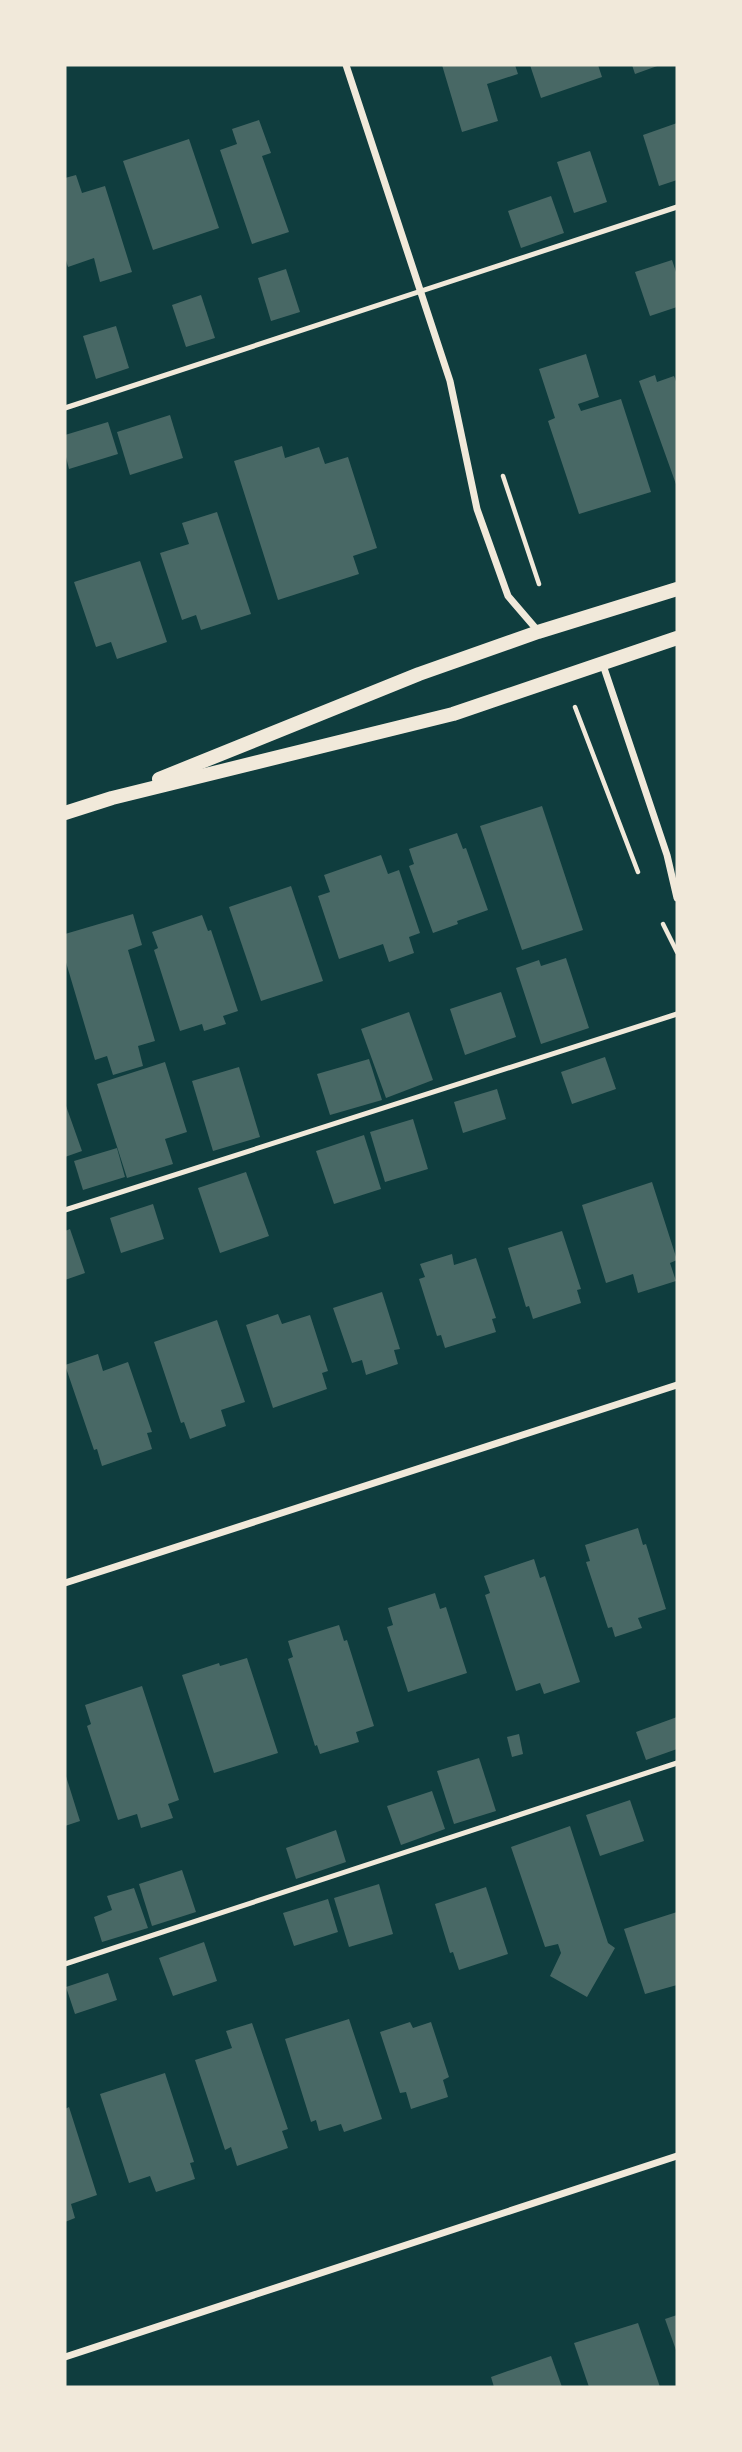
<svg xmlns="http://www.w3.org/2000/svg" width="742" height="2452" font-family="'Nunito Sans',sans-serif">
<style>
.building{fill:#486865}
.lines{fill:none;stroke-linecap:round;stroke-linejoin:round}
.path{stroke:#f1e9da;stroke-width:4.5}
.service{stroke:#f1e9da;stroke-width:5}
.minor{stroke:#f1e9da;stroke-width:7}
.secondary{stroke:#f1e9da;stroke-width:14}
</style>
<rect width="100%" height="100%" fill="#0f3d3e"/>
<g class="building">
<path d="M442,65H515L518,74L487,84L498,121L462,132Z"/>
<path d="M530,65H598L602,77L541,98Z"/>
<path d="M632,65H660L635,74Z"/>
<path d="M259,120L271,153L262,156L289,232L252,244L220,150L237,144L232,129Z"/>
<path d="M677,123V180L659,186L643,135Z"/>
<path d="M189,139L219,228L153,250L123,161Z"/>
<path d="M590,151L607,202L574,213L557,162Z"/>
<path d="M76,175L82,193L105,186L132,272L100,282L94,258L68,267L65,257V178Z"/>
<path d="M551,196L564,233L521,248L508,211Z"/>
<path d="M672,260L677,275V307L650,316L635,272Z"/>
<path d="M286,269L300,312L271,321L258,278Z"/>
<path d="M201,295L215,338L186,347L172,305Z"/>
<path d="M116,326L129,368L96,379L83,336Z"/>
<path d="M586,354L599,397L578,404L581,411L621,399L651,492L579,514L548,421L555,418L539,369Z"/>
<path d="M655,375L657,382L674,376L677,384V487L639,381Z"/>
<path d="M170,415L183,458L130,475L117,432Z"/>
<path d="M108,422L118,454L69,469L65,453V435Z"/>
<path d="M282,446L285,458L319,447L325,464L348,457L377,548L353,556L359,574L278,600L234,461Z"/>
<path d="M217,512L251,614L201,630L196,615L182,620L160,553L189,544L182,523Z"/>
<path d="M140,561L167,642L117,659L111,642L96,647L74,582Z"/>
<path d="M542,806L583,930L522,950L480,826Z"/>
<path d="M457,833L463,849L466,848L488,910L457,921L458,924L433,933L409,866L414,864L409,849Z"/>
<path d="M381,855L388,874L399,870L420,933L409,937L414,953L389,962L383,944L339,959L318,896L330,892L324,875Z"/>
<path d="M291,886L323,981L261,1001L229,907Z"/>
<path d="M133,914L142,945L128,950L155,1041L138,1046L143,1066L113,1075L107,1056L95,1060L65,959V934Z"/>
<path d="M202,915L208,931L211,930L238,1011L223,1016L226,1024L204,1031L202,1024L180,1031L154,950L158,948L152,932Z"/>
<path d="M566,958L589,1028L541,1044L516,968L539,960L541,966Z"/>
<path d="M501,992L516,1037L465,1055L450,1009Z"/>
<path d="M409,1012L433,1080L386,1098L361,1029Z"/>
<path d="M605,1057L616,1089L572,1104L561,1072Z"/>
<path d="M369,1059L382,1100L330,1115L317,1074Z"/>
<path d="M165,1062L187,1132L165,1139L173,1164L127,1178L97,1084Z"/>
<path d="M239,1067L260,1137L213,1151L192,1081Z"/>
<path d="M497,1089L506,1119L463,1133L454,1102Z"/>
<path d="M65,1103L82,1151L65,1157Z"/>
<path d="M413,1119L428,1169L385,1182L370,1132Z"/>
<path d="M364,1135L381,1189L334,1204L316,1151Z"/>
<path d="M117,1148L125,1177L83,1190L74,1161Z"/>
<path d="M246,1172L269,1236L220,1253L198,1188Z"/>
<path d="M652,1182L677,1260L670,1263L676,1281L638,1293L633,1274L606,1283L582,1205Z"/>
<path d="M153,1204L164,1239L121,1253L110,1218Z"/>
<path d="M70,1229L85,1273L65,1280V1231Z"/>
<path d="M562,1231L581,1289L577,1290L581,1303L533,1319L529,1306L526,1307L508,1248Z"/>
<path d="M452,1254L454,1265L476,1258L496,1318L492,1319L496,1332L445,1348L441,1335L437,1336L419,1279L425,1277L420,1264Z"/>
<path d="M382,1292L400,1349L394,1350L398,1364L366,1375L362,1360L352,1363L333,1308Z"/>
<path d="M278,1314L282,1324L310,1315L328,1371L322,1373L327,1389L273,1408L246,1325Z"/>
<path d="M217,1320L245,1402L221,1410L226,1426L190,1439L184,1422L181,1423L154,1342Z"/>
<path d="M98,1354L103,1371L128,1362L152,1432L147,1433L152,1449L102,1466L97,1449L94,1450L65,1365Z"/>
<path d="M638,1528L643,1545L646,1544L666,1609L638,1618L642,1628L615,1637L612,1627L608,1628L586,1562L590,1561L585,1545Z"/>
<path d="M534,1559L540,1578L545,1576L580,1682L544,1694L540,1683L516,1691L485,1595L490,1593L484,1576Z"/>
<path d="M435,1593L440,1609L446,1607L467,1673L408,1692L387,1627L393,1625L388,1608Z"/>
<path d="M339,1625L344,1641L347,1640L374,1726L356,1732L359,1742L320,1754L317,1745L315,1746L288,1659L293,1657L288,1641Z"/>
<path d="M247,1658L278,1753L214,1773L182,1675L219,1663L220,1666Z"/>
<path d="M142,1686L179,1800L168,1804L173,1818L141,1828L137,1814L118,1820L87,1726L91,1724L85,1705Z"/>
<path d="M677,1717V1749L646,1760L636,1732Z"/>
<path d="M519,1734L523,1754L512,1757L507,1737Z"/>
<path d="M479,1758L496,1811L454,1824L437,1771Z"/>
<path d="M65,1773L80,1821L65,1826Z"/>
<path d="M432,1791L445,1829L401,1845L387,1806Z"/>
<path d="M630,1800L644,1841L600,1856L586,1815Z"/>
<path d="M570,1826L608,1943L615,1948L587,1997L550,1976L561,1953L558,1944L545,1947L511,1847Z"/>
<path d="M336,1830L346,1862L296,1879L286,1848Z"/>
<path d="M182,1870L196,1912L152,1926L139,1884Z"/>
<path d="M379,1884L393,1934L349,1947L334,1898Z"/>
<path d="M486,1887L508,1954L459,1970L453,1952L450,1953L435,1904Z"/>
<path d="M134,1888L148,1928L102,1942L94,1917L112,1910L107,1896Z"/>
<path d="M328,1899L338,1932L294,1946L283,1913Z"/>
<path d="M677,1912V1985L645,1994L624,1929Z"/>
<path d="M204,1942L217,1981L173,1996L159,1958Z"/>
<path d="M108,1973L117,2000L75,2014L66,1987Z"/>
<path d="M349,2019L382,2119L344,2132L341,2124L319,2131L316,2120L311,2122L285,2039Z"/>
<path d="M410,2022L413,2028L431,2022L449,2077L443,2080L448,2097L411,2109L406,2092L400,2093L380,2032Z"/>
<path d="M252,2023L288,2129L282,2131L288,2148L237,2166L231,2147L225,2150L195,2060L232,2048L226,2031Z"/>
<path d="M165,2073L194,2162L190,2163L195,2179L156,2192L150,2176L129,2183L100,2094Z"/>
<path d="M69,2107L97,2195L71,2204L75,2218L65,2222V2109Z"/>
<path d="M677,2315V2353L665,2319Z"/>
<path d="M638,2323L660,2387H589L574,2343Z"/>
<path d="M551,2356L562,2387H494L491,2377Z"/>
</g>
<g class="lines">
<g class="path">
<path d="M503,476L539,584"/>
<path d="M575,707L638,872"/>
<path d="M663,924L677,952"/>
</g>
<g class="service">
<path d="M65,408L677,207"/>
<path d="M65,1210L677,1014"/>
<path d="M65,1964L677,1763"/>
</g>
<g class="minor">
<path d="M346,65L450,381L477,509L508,596L538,631"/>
<path d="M602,662L667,855L677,898"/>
<path d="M65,1583L677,1385"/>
<path d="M65,2357L677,2156"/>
</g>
<g class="secondary">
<path d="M159,779L419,674L538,632L677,589"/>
<path d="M65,813L112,798L453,714L677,638"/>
</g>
</g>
<rect width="742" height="2452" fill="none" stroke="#f1e9da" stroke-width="133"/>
</svg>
